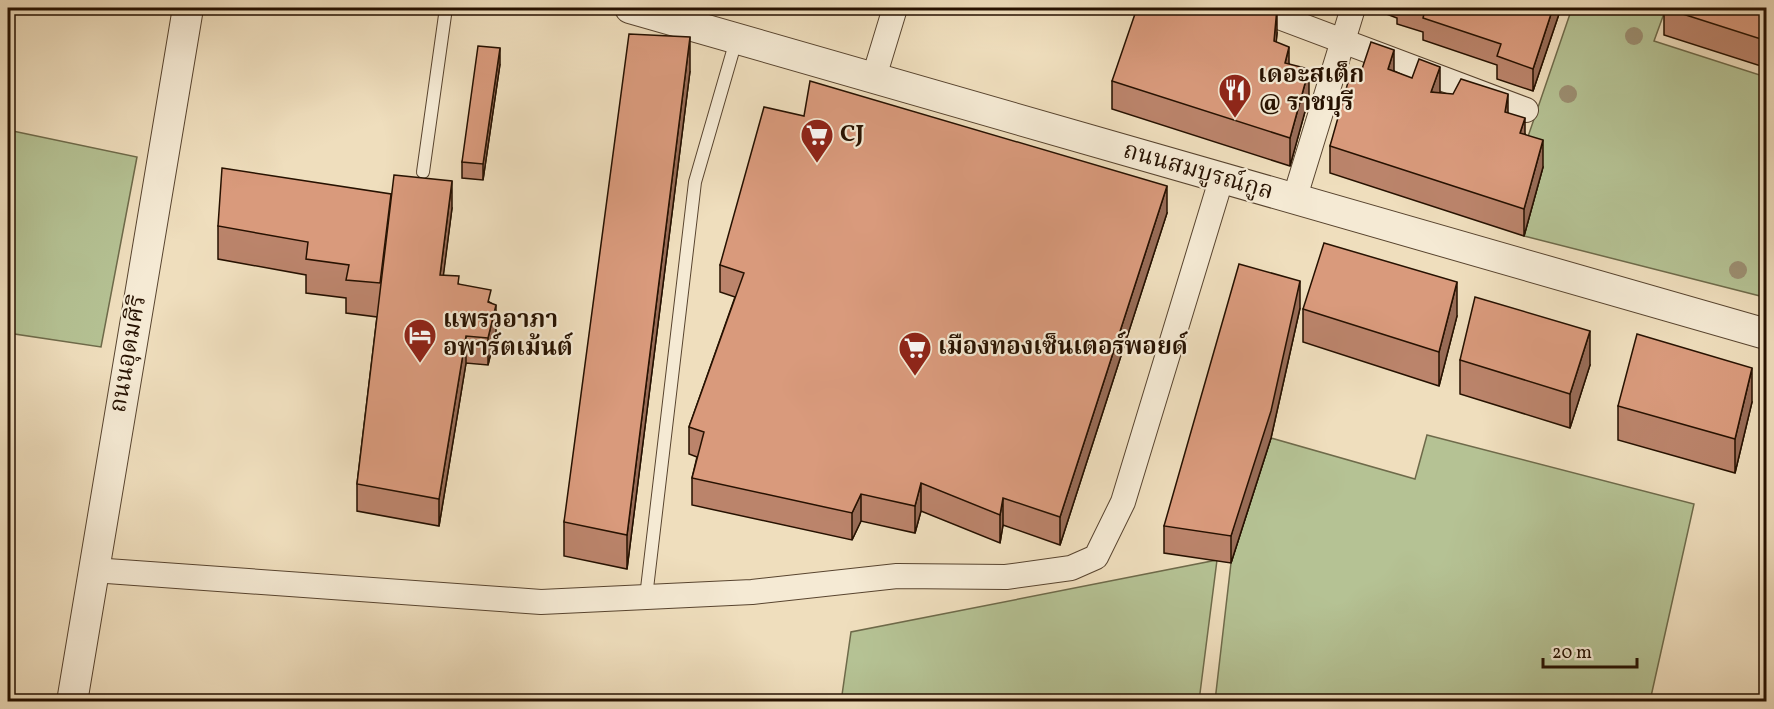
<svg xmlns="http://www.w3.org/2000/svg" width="1774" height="709" font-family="Vollkorn,'Noto Serif Thai',serif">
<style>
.green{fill:#b5c294;stroke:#6e6a4a;stroke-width:1.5}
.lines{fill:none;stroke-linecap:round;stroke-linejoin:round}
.service-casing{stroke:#58442f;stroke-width:14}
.minor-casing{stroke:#58442f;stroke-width:26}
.tertiary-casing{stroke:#58442f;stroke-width:32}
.service{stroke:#f5ead4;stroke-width:12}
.minor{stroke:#f5ead4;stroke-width:24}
.tertiary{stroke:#f5ead4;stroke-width:30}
.tree{fill:#9c8f72}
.wall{fill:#bb846b;stroke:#261100;stroke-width:1.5}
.shaded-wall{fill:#986c57;stroke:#261100;stroke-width:1.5}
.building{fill:#d99a7c;stroke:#261100;stroke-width:1.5}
.labels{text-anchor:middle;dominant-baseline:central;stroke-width:4.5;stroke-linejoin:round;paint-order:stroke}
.poi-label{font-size:24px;font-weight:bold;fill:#261100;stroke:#f5ead4;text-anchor:start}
.street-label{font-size:24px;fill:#261100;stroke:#f5ead4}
</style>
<rect width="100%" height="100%" fill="#efdebd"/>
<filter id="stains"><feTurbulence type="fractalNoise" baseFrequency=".00333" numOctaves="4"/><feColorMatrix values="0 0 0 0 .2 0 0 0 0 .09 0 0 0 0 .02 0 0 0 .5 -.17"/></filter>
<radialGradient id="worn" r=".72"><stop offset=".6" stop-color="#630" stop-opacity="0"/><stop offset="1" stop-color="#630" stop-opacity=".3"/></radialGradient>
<g class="green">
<path d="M1572,8H1666L1654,41L1766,77L1764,297L1524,236L1543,167L1520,160Z"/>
<path d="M8,130L137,157L101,347L8,333Z"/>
<path d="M1427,435L1694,504L1650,701H1215L1231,563L1271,438L1415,479Z"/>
<path d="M1217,560L1199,701L841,702L851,632Z"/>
</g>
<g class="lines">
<g class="service-casing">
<g id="service">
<path d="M423,172L446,8"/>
<path d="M646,597L695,182L737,37"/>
</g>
</g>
<g class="minor-casing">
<g id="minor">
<path d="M1255,8L1526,110"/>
<path d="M874,77L895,8"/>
<path d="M1294,200L1353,8"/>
<path d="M93,570L541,602L752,592L897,576L1006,577L1071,568L1096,557L1123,502L1221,180"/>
</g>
</g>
<g class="tertiary-casing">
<g id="tertiary">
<path d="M630,8L1766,334"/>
<path d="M72,702L188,8"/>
</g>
</g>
<use href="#service" class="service"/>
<use href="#minor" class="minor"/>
<use href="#tertiary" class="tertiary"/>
</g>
<g class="tree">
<circle cx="1634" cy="36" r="9"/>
<circle cx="1568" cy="94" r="9"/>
<circle cx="1738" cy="270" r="9"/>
</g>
<g class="wall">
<path d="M131,8H152L151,12Z"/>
<path d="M1381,8H1561L1533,91L1497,79V65L1423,40V32L1397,24V18L1381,12Z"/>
<path d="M1664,8H1767V68L1664,35Z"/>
<path d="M1277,33L1276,42L1309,97L1290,166L1112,109V81Z"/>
<path d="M500,64L483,180L462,178V162Z"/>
<path d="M690,71L627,569L564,556V522Z"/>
<path d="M1394,71L1440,93L1508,113L1525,134L1543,167L1524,236L1330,173V146L1361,72Z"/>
<path d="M452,208L443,275L491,303L496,332L488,365L466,363L439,526L357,511V484L377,317L346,313V298L306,293V275L218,259V226Z"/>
<path d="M1167,213L1060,545L1003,525L1000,543L921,511L915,533L861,521L852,540L692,505V478L697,457L689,454V427L735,297L720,292V265Z"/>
<path d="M1300,308L1271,438L1231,563L1164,553V526Z"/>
<path d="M1303,309L1457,316L1439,386L1303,342Z"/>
<path d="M1460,360L1590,365L1570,428L1460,394Z"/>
<path d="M1752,402L1735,473L1618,440V406Z"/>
</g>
<g class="shaded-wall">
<path d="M1277,8V33L1274,68V41Z"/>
<path d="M1553,8H1561L1533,91V69Z"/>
<path d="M690,37V71L627,569V535Z"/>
<path d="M1289,47V74L1285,63Z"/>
<path d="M500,48V64L483,180V164Z"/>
<path d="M1394,50V77L1388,69Z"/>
<path d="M1440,67V94L1431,92Z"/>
<path d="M1309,69V97L1290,166V138Z"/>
<path d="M1508,94V121L1505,112Z"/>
<path d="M1525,118V145L1520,133Z"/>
<path d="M1543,140V167L1524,236V209Z"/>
<path d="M452,181V208L440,302V275Z"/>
<path d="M1167,186V213L1060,545V517Z"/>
<path d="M1300,281V308L1271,438L1231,563V536Z"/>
<path d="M1457,282V316L1439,386V352Z"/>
<path d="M496,305V332L488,365V338Z"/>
<path d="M1590,331V365L1570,428V394Z"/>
<path d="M466,336V363L439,526V499Z"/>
<path d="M1752,368V402L1735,473V439Z"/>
<path d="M921,483V511L915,533V506Z"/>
<path d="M861,494V521L852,540V513Z"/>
<path d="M1003,498V525L1000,543V515Z"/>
</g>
<g class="building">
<path d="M1137,8H1277L1274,41L1289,47L1285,63L1309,69L1290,138L1112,81Z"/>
<path d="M1416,8H1553L1533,69L1497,56L1501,44L1423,18L1425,10Z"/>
<path d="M1664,8H1767V41Z"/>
<path d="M629,34L690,37L627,535L564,522Z"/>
<path d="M1371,42L1394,50L1388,69L1412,78L1419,59L1440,67L1431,92L1453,94L1461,79L1508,94L1505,112L1525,118L1520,133L1543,140L1524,209L1330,146L1352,68L1361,72Z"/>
<path d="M478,46L500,48L483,164L462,162Z"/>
<path d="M810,81L1167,186L1060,517L1003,498L1000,515L921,483L915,506L861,494L852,513L692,478L704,432L689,427L744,273L720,265L764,107L804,116Z"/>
<path d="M222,168L391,194L380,283L346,280L349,265L306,259L308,242L218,226Z"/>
<path d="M394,175L452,181L440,275L459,276L458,284L491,290L488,302L496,305L488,338L466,336L439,499L357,484Z"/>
<path d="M1324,243L1457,282L1439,352L1303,309Z"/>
<path d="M1239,264L1300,281L1271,411L1231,536L1164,526Z"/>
<path d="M1475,297L1590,331L1570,394L1460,360Z"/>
<path d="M1637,334L1752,368L1735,439L1618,406Z"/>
</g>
<defs>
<g id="restaurant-pin" transform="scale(1.725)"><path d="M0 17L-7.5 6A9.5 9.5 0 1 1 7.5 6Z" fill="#8f2418" stroke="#f5ead4"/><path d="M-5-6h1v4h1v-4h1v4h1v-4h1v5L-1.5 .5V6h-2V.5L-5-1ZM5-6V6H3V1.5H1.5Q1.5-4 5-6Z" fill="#fff"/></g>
<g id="supermarket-pin" transform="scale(1.725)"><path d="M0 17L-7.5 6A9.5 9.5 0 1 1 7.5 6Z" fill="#8f2418" stroke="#f5ead4"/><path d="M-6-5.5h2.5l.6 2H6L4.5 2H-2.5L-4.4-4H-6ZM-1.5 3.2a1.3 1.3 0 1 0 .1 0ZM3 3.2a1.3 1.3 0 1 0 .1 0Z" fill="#fff"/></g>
<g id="hotel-pin" transform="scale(1.725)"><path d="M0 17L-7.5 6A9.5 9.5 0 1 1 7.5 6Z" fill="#8f2418" stroke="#f5ead4"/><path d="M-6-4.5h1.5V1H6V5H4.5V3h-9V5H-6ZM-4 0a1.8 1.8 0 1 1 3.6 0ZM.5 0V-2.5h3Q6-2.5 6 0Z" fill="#fff"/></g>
</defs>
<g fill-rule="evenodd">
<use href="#restaurant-pin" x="1235" y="90"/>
<use href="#supermarket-pin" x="817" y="135"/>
<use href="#hotel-pin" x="420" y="335"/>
<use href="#supermarket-pin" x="915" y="348"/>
</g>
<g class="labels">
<g class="poi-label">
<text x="1258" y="76">เดอะสเต็ก<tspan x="1258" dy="28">@ ราชบุรี</tspan></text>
<text x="840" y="135">CJ</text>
<text x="443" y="321">แพรวอาภา<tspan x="443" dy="28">อพาร์ตเม้นต์</tspan></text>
<text x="938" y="348">เมืองทองเซ็นเตอร์พอยด์</text>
</g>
<g class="street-label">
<text transform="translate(1198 172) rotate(16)">ถนนสมบูรณ์กูล</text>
<text transform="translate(129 354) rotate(-80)">ถนนอุดมศิริ</text>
</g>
</g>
<rect width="1774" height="709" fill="none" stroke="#efdebd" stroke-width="30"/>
<rect x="9" y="9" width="1756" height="691" fill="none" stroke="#261100" stroke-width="3"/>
<rect x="15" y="15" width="1744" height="679" fill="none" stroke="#261100" stroke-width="1.5"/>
<path d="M1543 658v9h94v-9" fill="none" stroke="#261100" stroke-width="3"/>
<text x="1552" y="658" font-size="18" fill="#261100" stroke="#f5ead4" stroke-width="4.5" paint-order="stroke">20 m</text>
<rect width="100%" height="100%" filter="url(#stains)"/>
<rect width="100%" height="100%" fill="url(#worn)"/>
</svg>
